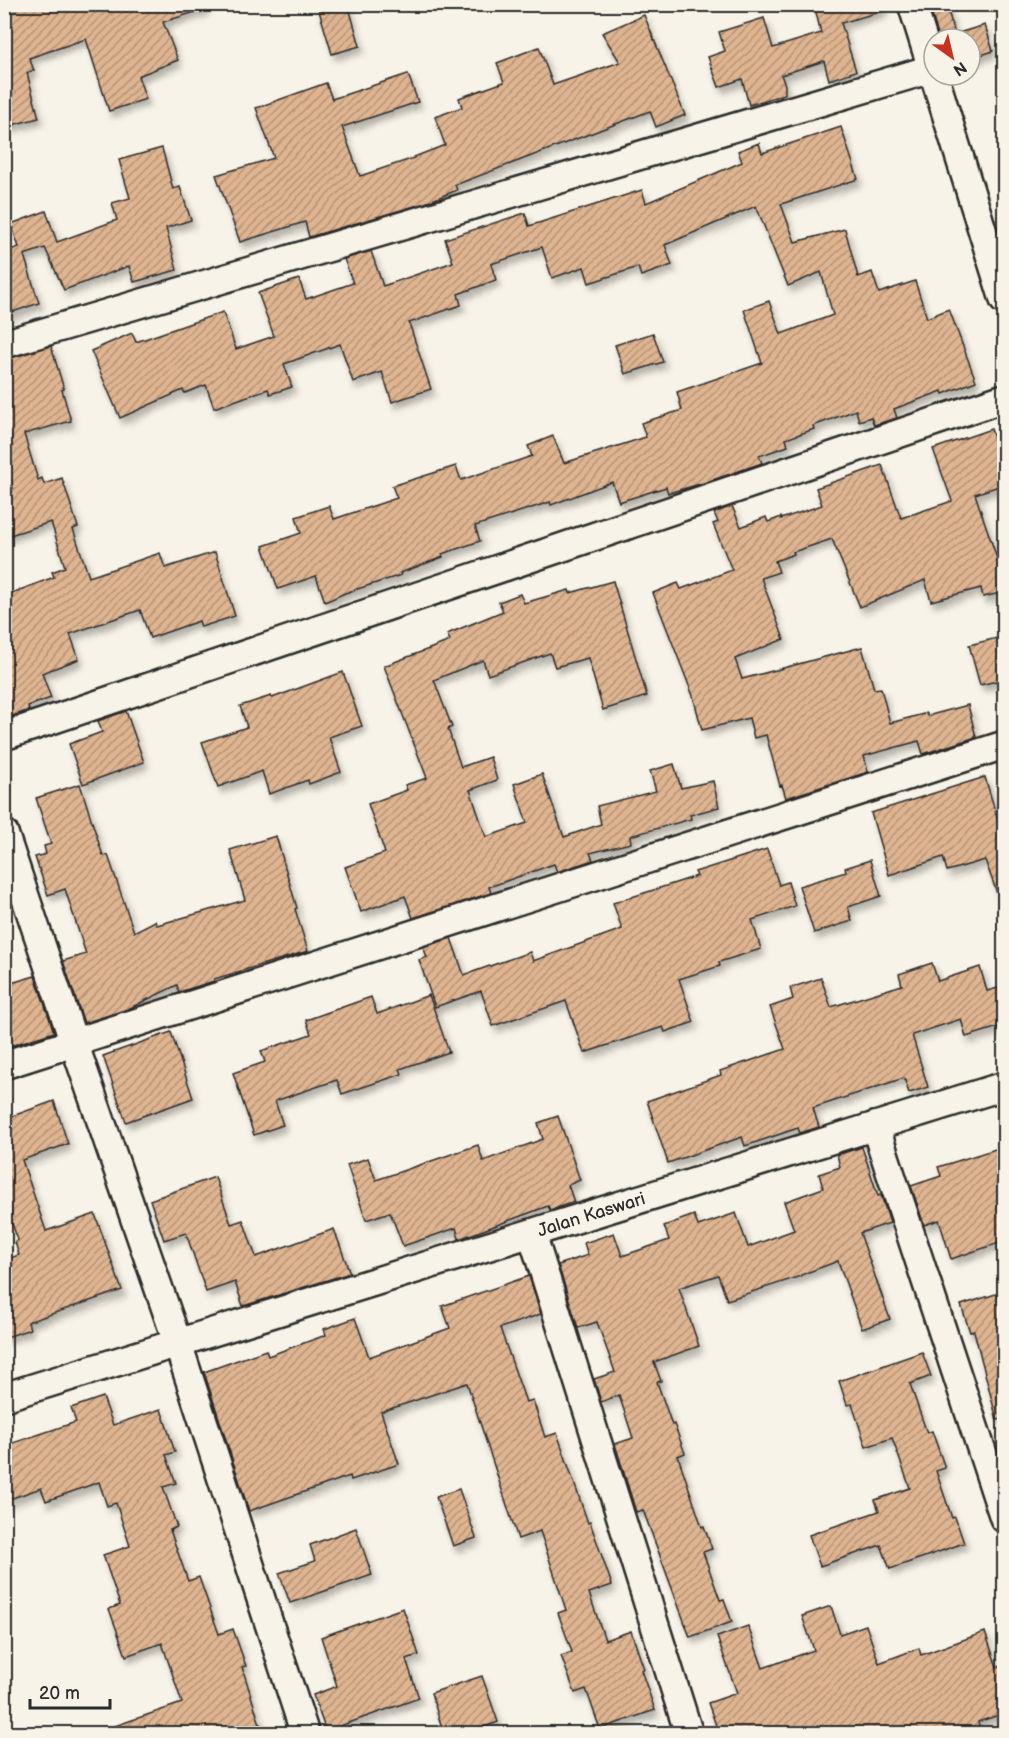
<svg xmlns="http://www.w3.org/2000/svg" width="1009" height="1738" font-family="'Balsamiq Sans',sans-serif">
<style>
.building{fill:url(#building-hatch);stroke:#2b2b2b;stroke-width:1.5;filter:url(#shadow)}
.lines{fill:none;stroke-linecap:round;stroke-linejoin:round}
.minor-casing{stroke:#2b2b2b;stroke-width:32}
.minor{stroke:#f7f3e8;stroke-width:27}
.labels{text-anchor:middle;dominant-baseline:central;stroke-width:4.5;stroke-linejoin:round;paint-order:stroke}
.street-label{font-size:18px;fill:#2b2b2b;stroke:#f7f3e8}
</style>
<defs>
<pattern id="building-hatch" width="6" height="6" patternUnits="userSpaceOnUse" patternTransform="scale(1.5)"><rect width="6" height="6" fill="#dfb490"/><path d="M-1 1l2-2M0 6l6-6M5 7l2-2" fill="none" stroke="#b59376"/></pattern>
<filter id="shadow"><feDropShadow dx="3.5" dy="6" stdDeviation="3" flood-color="#0004"/></filter>
</defs>
<rect width="100%" height="100%" fill="#f7f3e8"/>
<filter id="ink" filterUnits="userSpaceOnUse"><feTurbulence type="fractalNoise" baseFrequency=".0167" numOctaves="2"/><feDisplacementMap in="SourceGraphic" scale="12" xChannelSelector="R" yChannelSelector="G"/><feConvolveMatrix kernelMatrix="1 2 1 2 8 2 1 2 1" color-interpolation-filters="sRGB"/></filter>
<g filter="url(#ink)">
<g class="building">
<path d="M4,4H204L205,9L163,22L178,60L138,76L146,99L109,111L86,39L29,58L34,70L27,73L39,118L4,127Z"/>
<path d="M317,4H348L360,46L332,54Z"/>
<path d="M814,4H883V11L841,23L856,71L829,80L824,61L781,75L785,85V94L749,105L742,79L719,87L708,57L725,51L719,32L764,18L773,48L821,33Z"/>
<path d="M929,4H946L955,34L985,25L993,51L970,59V39H939Z"/>
<path d="M644,15L685,115L656,127L650,111L455,185L457,190L425,203L309,237L305,222L240,242L216,175L274,158L256,108L326,83L332,99L408,74L418,102L342,127L360,176L414,158V157L445,145L435,117L462,107L459,98L504,82L497,63L539,47L553,85L620,62L602,33Z"/>
<path d="M841,127L858,179L781,204L795,242L845,229L858,277L872,272L879,293L915,281L927,318L949,309L976,381L943,394L942,391L894,409L897,418L874,425L871,417L859,421L856,410L813,426L814,429L786,439L788,446L759,456L762,463L704,483L668,493L666,487L619,502L612,482L551,505L550,502L475,526L480,541L442,554L443,557L400,573L401,575L345,593L325,602L316,576L278,589L263,546L301,533L296,517L329,506L334,519L397,498L392,486L456,466L461,480L532,456L528,446L553,436L564,463L646,437L641,423L682,410L677,392L762,363L744,310L769,301L781,334L833,315L821,272L788,286L756,206L665,245L672,265L641,276L638,267L589,283L584,267L552,278L542,247L491,264L496,280L458,294L461,305L409,323L431,389L392,402L382,372L353,382L340,344L284,364L292,387L270,394L268,389L214,408L206,385L185,393L183,390L120,418L91,351L132,333L136,342L223,312L236,349L274,336L258,293L299,279L306,299L353,283L344,259L371,251L383,286L453,262L445,239L525,213L529,226L642,190L646,203L742,162L738,151L759,143L762,153Z"/>
<path d="M162,148L173,189L180,187L191,220L166,228L177,270L134,282L129,266L64,290L45,248L24,255L39,303L4,315V252L19,247L11,224L46,211L57,242L117,220L112,203L130,198L119,160Z"/>
<path d="M653,333L663,362L625,374L615,345Z"/>
<path d="M51,346L64,389L62,390L71,421L24,434L38,480L42,478L44,484L62,478L78,527L73,529L89,577L160,553L165,568L215,552L235,616L201,627L199,621L150,638L140,610L70,634L79,659L42,673L51,698L28,706L29,710L4,719V596L54,577L52,572L65,567L51,522L4,537V491L13,488L4,456V360Z"/>
<path d="M991,429L995,441L1005,438V484L975,494L998,561L1005,559V592L983,597L981,588L931,601L925,580L860,607L832,539L793,552L794,554L775,561L779,572L761,578L784,639L735,659L742,679L862,647L874,689L881,688L890,723L927,713V716L968,705L976,737L923,754L919,741L864,756L868,772L786,798L782,785L780,786L766,735L754,738L749,718L702,730L693,696L653,593L678,583L681,589L732,570L713,524L718,522L714,513L732,506L741,527L766,517L768,522L781,517V519L822,505L816,488L882,465L901,518L952,501L933,449Z"/>
<path d="M613,581L647,696L603,710L588,658L555,667L550,653L488,675L483,660L434,680L452,727L448,729L461,767L490,757L497,780L470,790L486,837L527,823L514,784L542,774L564,837L601,824L597,806L656,791L650,771L674,764L681,788L713,781L719,807L690,815L691,819L630,836L631,843L590,853L593,860L557,872L554,864L489,887L491,893L413,918L405,896L361,912L345,867L385,853L368,804L407,790L405,785L427,778L384,666L450,641L447,634L503,611L499,602L520,594L524,603L569,590L570,593Z"/>
<path d="M1005,636V679L980,685L969,645Z"/>
<path d="M343,672L362,726L329,737L341,772L309,784L308,780L269,794L262,771L218,787L202,742L247,727L240,706L271,696L272,698Z"/>
<path d="M126,711L144,762L83,784L69,744L102,732L98,721Z"/>
<path d="M985,777L1005,844V907H1002L985,860L947,871L943,857L889,875L871,813Z"/>
<path d="M80,784L103,856L108,855L134,932L155,921L157,925L245,900L230,850L276,836L297,908L295,909L308,951L214,979V981L179,992L177,985L128,1009L84,1023L63,961L86,954L65,889L48,895L35,857L46,854L44,846L51,844L36,798Z"/>
<path d="M767,849L779,885L788,882L795,906L752,920L761,949L719,962L720,966L679,979L694,1022L665,1032L663,1027L584,1053L566,1001L493,1026L481,991L435,1007L419,960L427,957L423,947L451,938L464,975L530,952L533,961L622,929L613,903L697,876L695,872Z"/>
<path d="M870,860L881,896L848,907L852,921L814,933L799,886L846,872L845,868Z"/>
<path d="M932,963L938,981L980,967L987,991L1005,986V1025L966,1037L961,1019L912,1035L928,1087L909,1093L904,1078L813,1108L819,1127L800,1133L798,1128L745,1146L742,1137L668,1163L647,1101L721,1075L720,1071L785,1049L770,1007L793,999L790,988L821,978L831,1007L902,985L899,974Z"/>
<path d="M35,976L54,1032L4,1048V985Z"/>
<path d="M429,995L449,1052L400,1069L402,1074L342,1094L337,1080L275,1101L283,1125L254,1135L233,1073L265,1062L261,1051L311,1034L306,1020L371,997L377,1014Z"/>
<path d="M171,1032L193,1098L126,1122L103,1056Z"/>
<path d="M54,1101L68,1144L22,1160L46,1231L95,1214L122,1290L28,1322L30,1329L4,1338V1260L19,1255L15,1242L18,1240L4,1202V1119Z"/>
<path d="M558,1116L580,1180L568,1185L574,1202L550,1210L548,1206L459,1239L456,1228L403,1246L390,1212L366,1220L347,1165L368,1158L376,1180L478,1145L483,1161L543,1139L538,1123Z"/>
<path d="M1005,1146V1241L951,1259L939,1220L924,1225L911,1186L941,1176L938,1167Z"/>
<path d="M862,1147L878,1196L881,1195L890,1223L860,1233L890,1319L862,1329L838,1261L801,1275V1276L727,1300L718,1275L679,1288L699,1346L654,1362L661,1381L657,1382L672,1425L674,1424L685,1453L678,1456L702,1527L704,1526L712,1549L703,1552L720,1600L724,1599L732,1622L690,1637L643,1510L636,1512L615,1444L633,1438L619,1395L601,1402L594,1379L615,1372L597,1322L578,1328L558,1265L588,1255L584,1243L614,1233L622,1256L669,1240L664,1226L694,1215L698,1226L736,1213L748,1247L794,1230L784,1202L823,1188L819,1174L840,1167L837,1155Z"/>
<path d="M215,1177L231,1224L243,1220L256,1257L334,1229L350,1273L243,1306L235,1282L206,1292L186,1233L164,1240L150,1200Z"/>
<path d="M529,1276L541,1314L500,1328L526,1402L533,1400L545,1437L557,1433L588,1523L590,1522L612,1585L589,1593L605,1640L631,1631L644,1669L641,1670L655,1710L600,1729L586,1689L575,1693L561,1656L572,1652L558,1613L566,1610L540,1531L518,1539L467,1383L381,1412L399,1464L351,1480L350,1476L249,1511L204,1372L266,1350L268,1356L326,1335L324,1329L355,1318L369,1357L450,1328L442,1306Z"/>
<path d="M1005,1291V1419L997,1420L974,1331L970,1332L961,1305Z"/>
<path d="M922,1352L931,1376L910,1384L927,1433L932,1431L945,1468L936,1471L952,1518L955,1517L964,1543L890,1569L881,1545L820,1566L809,1535L879,1511L875,1500L910,1488L892,1438L866,1447L852,1404L847,1405L839,1381Z"/>
<path d="M103,1397L113,1425L161,1409L175,1452L166,1455L176,1483L163,1487L177,1527L170,1530L188,1581L199,1577L219,1634L233,1629L246,1666L242,1667L263,1734H104L103,1730L182,1703L162,1643L126,1656L109,1609L120,1605L103,1555L130,1546L116,1503L107,1506L99,1482L46,1501L41,1488L4,1501V1446L76,1422L71,1408Z"/>
<path d="M459,1489L476,1538L453,1546L436,1497Z"/>
<path d="M356,1528L372,1575L290,1603L279,1573L315,1561L310,1545Z"/>
<path d="M831,1606L840,1634L866,1625L879,1663L919,1648L921,1655L985,1632L997,1667L1000,1666L1005,1678V1713L978,1722L982,1734H719L708,1703L737,1693L717,1637L748,1626L763,1668L814,1650L802,1616Z"/>
<path d="M403,1608L419,1655L406,1659L419,1698L326,1731L313,1695L337,1686L321,1637Z"/>
<path d="M482,1676L498,1722L482,1728L484,1734H444L431,1693Z"/>
</g>
<g class="lines">
<g class="minor-casing">
<g id="minor">
<path d="M912,4L1004,300"/>
<path d="M4,344L931,69"/>
<path d="M4,736L1004,398"/>
<path d="M4,833L74,1043L178,1344L305,1734"/>
<path d="M4,1065L1004,745"/>
<path d="M875,1126L1004,1518"/>
<path d="M532,1234L689,1734"/>
<path id="s1" d="M4,1397L1004,1086"/>
</g>
</g>
<use href="#minor" class="minor"/>
</g>
</g>
<g class="labels">
<g class="street-label">
<text stroke="none"><textPath href="#s1" startOffset="615">Jalan Kaswari</textPath></text>
</g>
</g>
<rect width="1009" height="1738" fill="none" stroke="#f7f3e8" stroke-width="24"/>
<rect x="12" y="12" width="985" height="1714" fill="none" stroke="#2b2b2b" stroke-width="2" filter="url(#ink)"/>
<g transform="translate(952 57) rotate(146)"><circle r="28" fill="#f7f3e8" stroke="#a5a39c" stroke-width="1.5"/>
<path d="M0-4.5L10 22L0 15L-10 22Z" fill="#c8321e"/>
<text y="-9" font-size="16" font-weight="bold" text-anchor="middle" fill="#2b2b2b">N</text>
</g>
<path d="M30 1699v9h80v-9" fill="none" stroke="#2b2b2b" stroke-width="3"/>
<text x="39" y="1699" font-size="18" fill="#2b2b2b" stroke="#f7f3e8" stroke-width="4.5" paint-order="stroke">20 m</text>
</svg>
